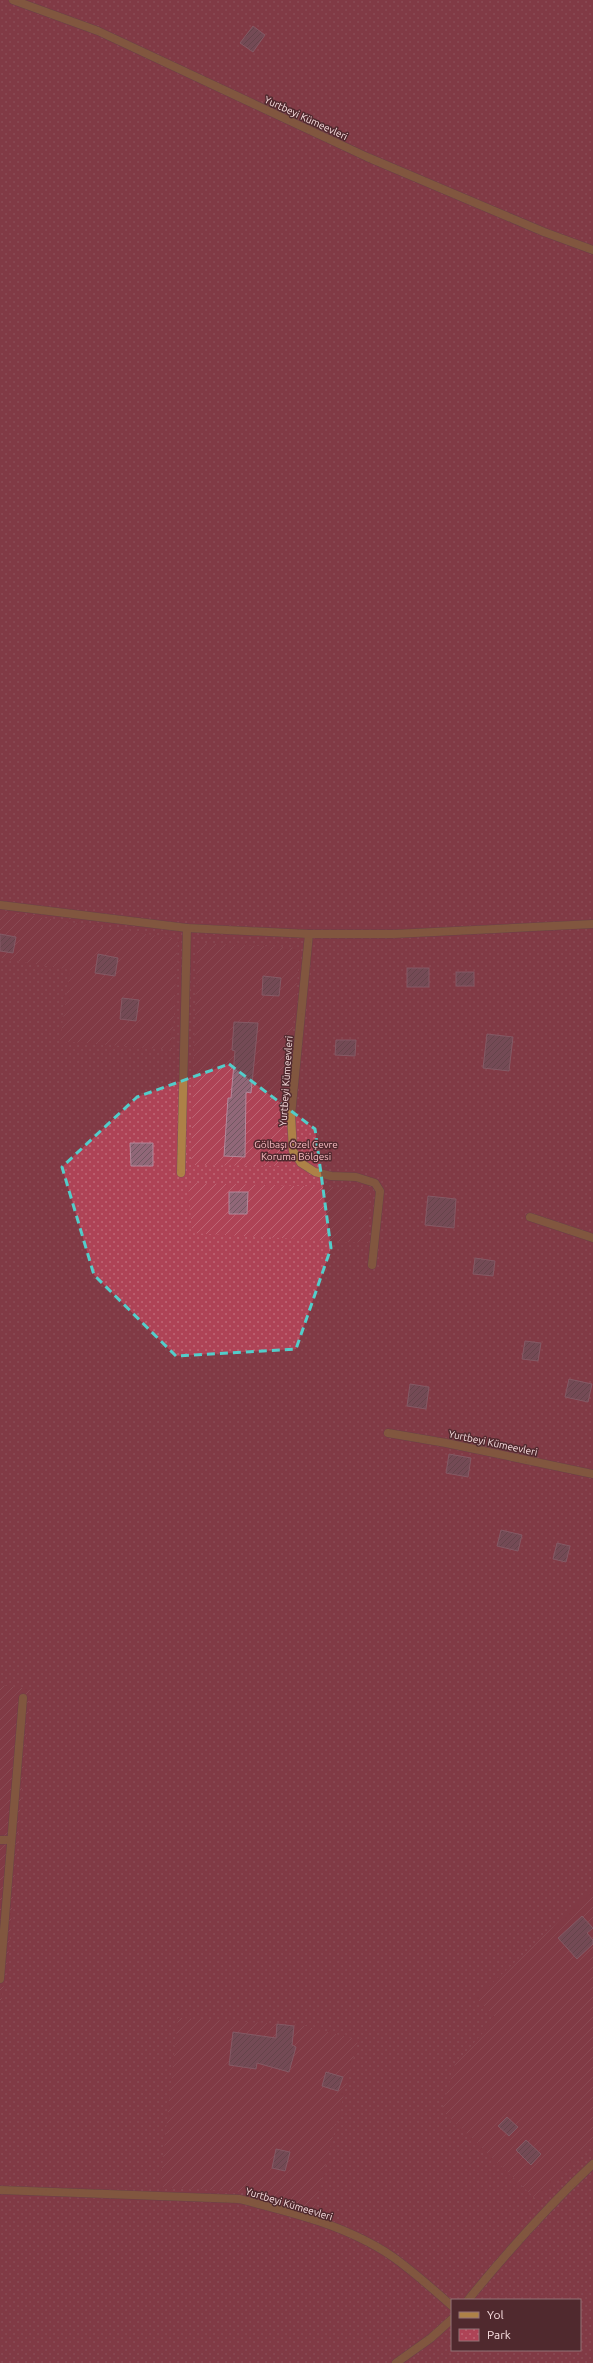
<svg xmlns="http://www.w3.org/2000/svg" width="593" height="2363" font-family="Ubuntu,sans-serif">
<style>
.park{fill:url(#park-dots);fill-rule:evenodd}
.garden{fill:url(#garden-furrows)}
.building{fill:url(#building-hatch);stroke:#b4889a}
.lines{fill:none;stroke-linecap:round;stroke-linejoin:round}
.minor-casing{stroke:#795257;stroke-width:9}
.tertiary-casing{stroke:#795257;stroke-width:9}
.minor{stroke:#ad8147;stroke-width:8}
.tertiary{stroke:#ad8147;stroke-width:8}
.marked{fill:none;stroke:#53cdca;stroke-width:3;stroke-dasharray:8 5;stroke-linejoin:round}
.labels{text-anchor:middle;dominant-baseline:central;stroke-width:3;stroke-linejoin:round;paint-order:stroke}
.street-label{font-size:10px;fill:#fbe1e3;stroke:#50292e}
.park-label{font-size:10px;fill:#fbbec4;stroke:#50292e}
</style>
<defs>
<pattern id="park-dots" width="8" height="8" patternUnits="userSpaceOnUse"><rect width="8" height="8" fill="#ae4356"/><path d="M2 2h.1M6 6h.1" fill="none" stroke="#be6776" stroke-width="1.8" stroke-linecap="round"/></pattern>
<pattern id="garden-furrows" width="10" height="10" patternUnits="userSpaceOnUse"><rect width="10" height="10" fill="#ae4356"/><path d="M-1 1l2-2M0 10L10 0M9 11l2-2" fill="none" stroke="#be6776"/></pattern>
<pattern id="building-hatch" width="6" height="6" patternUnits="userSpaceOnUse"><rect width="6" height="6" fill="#916778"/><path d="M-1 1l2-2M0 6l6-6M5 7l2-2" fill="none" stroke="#725761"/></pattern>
</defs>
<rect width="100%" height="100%" fill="#5c3338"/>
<path class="park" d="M0,0H593V2363H0ZM452,2300H580V2350H452Z"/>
<g class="garden">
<path d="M0,911L178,939L172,1050L60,1041L70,970L0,958Z"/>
<path d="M197,943L300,948L281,1166L191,1165Z"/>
<path d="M188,1183L370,1188L368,1243L192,1233Z"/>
<path d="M0,1685L30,1689L8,1959L0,2009Z"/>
<path d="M593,1890V2140L536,2199L442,2110L455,2064L496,2018L476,1998Z"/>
<path d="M178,2018L302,2025L358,2040L314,2210L265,2196L230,2191L160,2187Z"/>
</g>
<g class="building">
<path d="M253,26L265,35L253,52L240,43Z"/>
<path d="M0,934L16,937L13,953L0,951Z"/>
<path d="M98,954L118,958L115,976L95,973Z"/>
<rect x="407" y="968" width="22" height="19"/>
<rect x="456" y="972" width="18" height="14"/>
<path d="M263,976L281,978L279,996L262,995Z"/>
<path d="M122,998L139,1000L136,1021L120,1019Z"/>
<path d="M234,1022L258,1023L251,1093L246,1092L245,1157L224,1156L228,1098H231L235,1051L232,1050Z"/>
<path d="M487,1034L513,1037L509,1071L483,1068Z"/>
<path d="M336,1040H356L355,1056L335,1055Z"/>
<path d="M130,1143H153V1166H131Z"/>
<path d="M229,1192H248L247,1214H229Z"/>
<path d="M428,1196L456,1199L454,1228L425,1225Z"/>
<path d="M475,1258L495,1261L493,1276L473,1274Z"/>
<path d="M525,1341L541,1343L538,1361L522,1359Z"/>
<path d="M569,1379L592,1384L588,1402L565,1397Z"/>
<path d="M410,1384L429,1387L426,1409L407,1406Z"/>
<path d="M449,1454L471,1458L468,1477L446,1473Z"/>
<path d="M501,1530L522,1535L518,1551L497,1546Z"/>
<path d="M557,1543L570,1546L566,1562L553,1559Z"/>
<path d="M582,1916L593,1928L587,1933L593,1940V1944L577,1959L558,1938Z"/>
<path d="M277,2024L294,2026L292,2045L296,2047L289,2072L257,2063L256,2069L229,2065L233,2032L276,2038Z"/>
<path d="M326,2072L343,2077L338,2091L322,2086Z"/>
<path d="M507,2117L518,2127L509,2136L498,2126Z"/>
<path d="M526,2140L541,2154L531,2165L516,2150Z"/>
<path d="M276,2149L290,2152L285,2171L272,2168Z"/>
</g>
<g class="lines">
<g class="minor-casing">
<g id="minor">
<path d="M13,0L98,31L367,157L544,232L593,250"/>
<path d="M309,934L291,1115L293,1151L301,1163L315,1172L331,1176L356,1177L375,1183L380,1191L372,1265"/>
<path d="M181,1173L187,928"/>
<path d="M530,1217L593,1238"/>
<path d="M388,1433L446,1443L593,1474"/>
<path d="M0,1840H11"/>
<path d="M0,1979L23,1698"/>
<path d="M0,2190L239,2199C291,2212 348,2226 393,2257C414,2272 433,2289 452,2306"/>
<path d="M468,2300C508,2251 547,2207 593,2164"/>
<path d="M396,2363L431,2338L452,2319"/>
</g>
</g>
<g class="tertiary-casing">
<path id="tertiary" d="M0,905L187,928L309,934H394L593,924"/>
</g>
<use href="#minor" class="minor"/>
<use href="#tertiary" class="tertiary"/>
</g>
<path d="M0 0H593V2363H0ZM229,1064L315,1129L331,1248L296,1349L176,1356L94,1275L62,1167L137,1097Z" fill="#5c3338" fill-opacity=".55" fill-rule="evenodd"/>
<path class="marked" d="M229,1064L315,1129L331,1248L296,1349L176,1356L94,1275L62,1167L137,1097Z"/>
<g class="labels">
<g class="street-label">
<text transform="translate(306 118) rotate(25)">Yurtbeyi Kümeevleri</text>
<text transform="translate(286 1081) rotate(-86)">Yurtbeyi Kümeevleri</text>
<text transform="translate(493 1443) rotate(12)">Yurtbeyi Kümeevleri</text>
<text transform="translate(289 2204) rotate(17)">Yurtbeyi Kümeevleri</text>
</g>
<g class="park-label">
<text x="296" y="1144">Gölbaşı Özel Çevre<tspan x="296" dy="12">Koruma Bölgesi</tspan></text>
</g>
</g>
<rect x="451" y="2299" width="130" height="52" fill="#50292e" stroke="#947376"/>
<rect x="459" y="2312" width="20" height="6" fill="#ad8147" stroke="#947376"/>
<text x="487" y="2319" font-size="12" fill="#fbe1e3">Yol</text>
<rect x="459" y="2329" width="20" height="12" fill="url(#park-dots)" stroke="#947376"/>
<text x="487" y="2339" font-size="12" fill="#fbe1e3">Park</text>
</svg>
